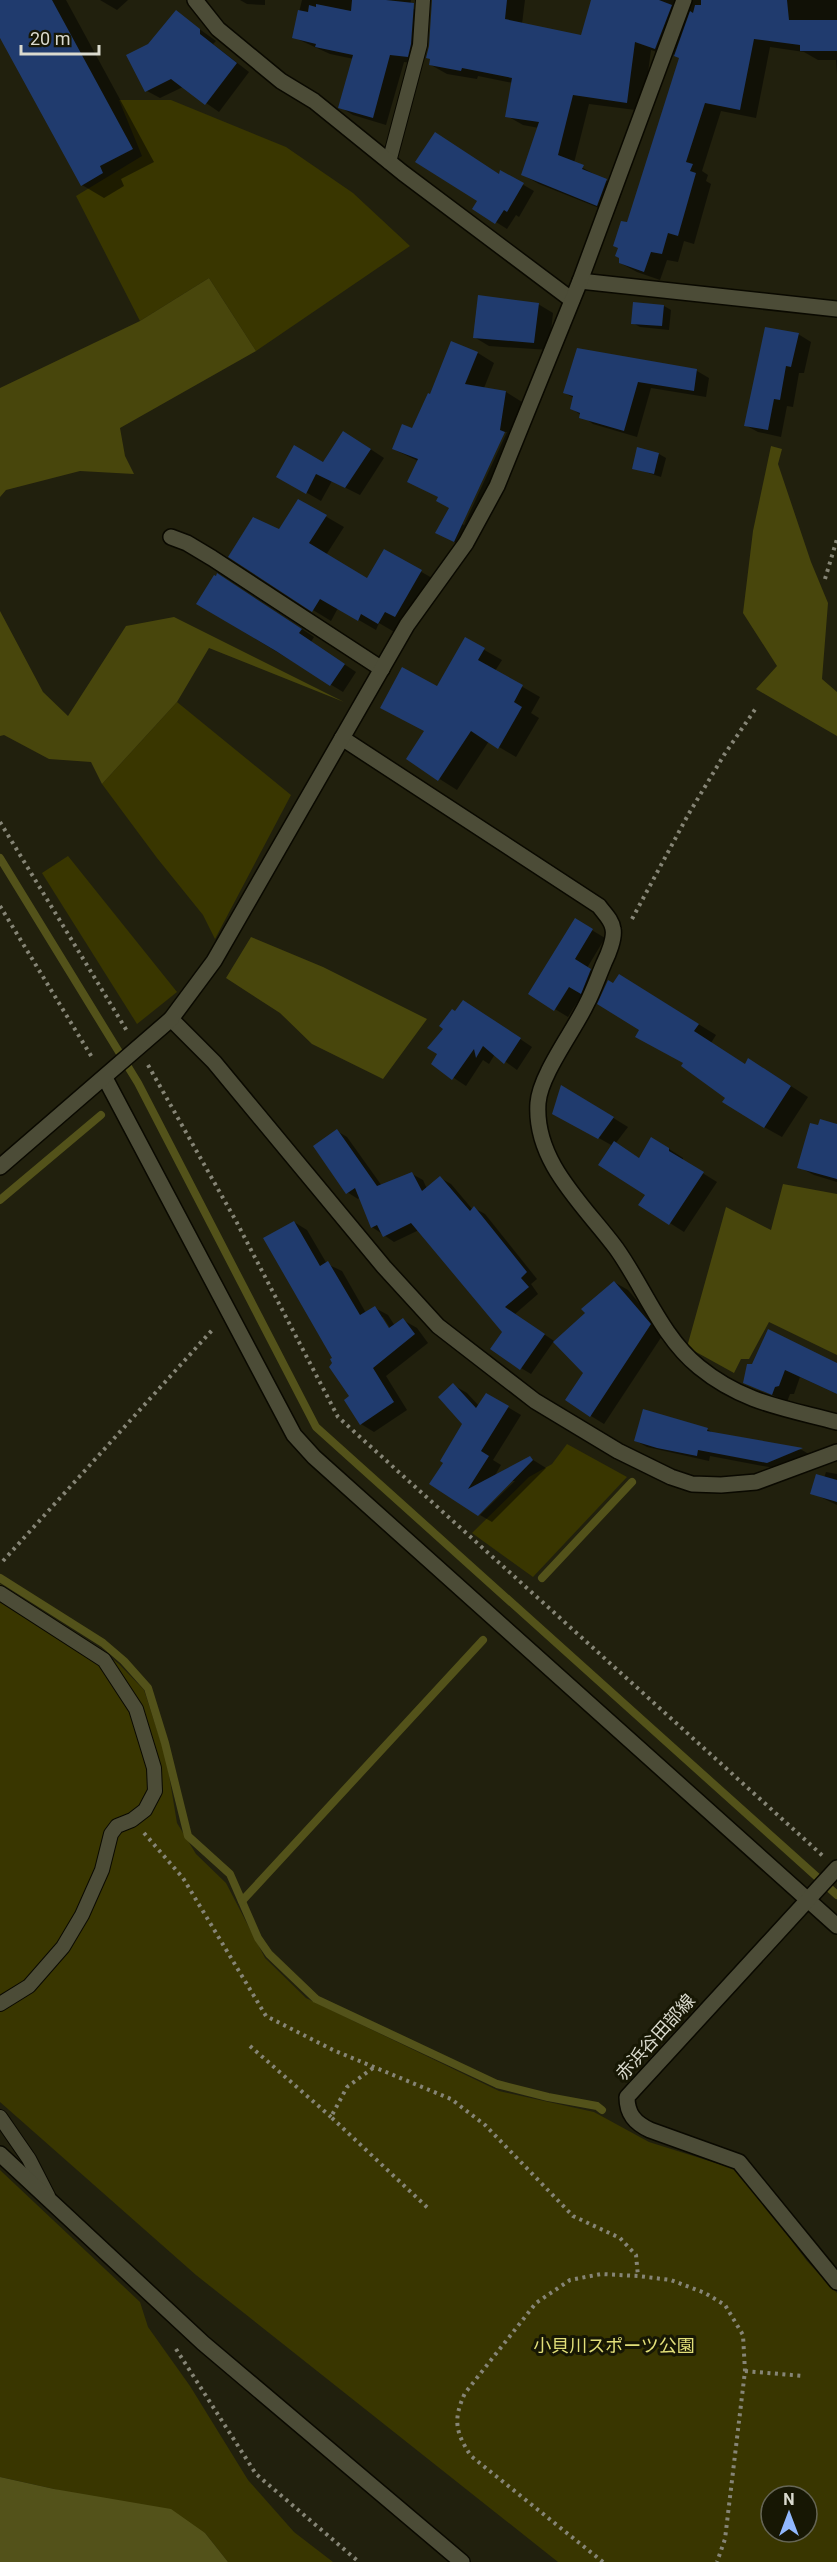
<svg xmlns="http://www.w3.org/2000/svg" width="837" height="2562" font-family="Roboto,'Noto Sans JP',sans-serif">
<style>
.green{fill:#393600;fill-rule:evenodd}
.forest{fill:#48460c}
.water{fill:#53521a}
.shadow{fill:#0007;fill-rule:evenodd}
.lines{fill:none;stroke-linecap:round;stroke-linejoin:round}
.stream{stroke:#53521a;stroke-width:8}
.building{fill:#203b6e}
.lane-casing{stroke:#0a0900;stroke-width:16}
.street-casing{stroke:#0a0900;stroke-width:18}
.secondary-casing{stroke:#0a0900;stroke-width:18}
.path{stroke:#868576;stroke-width:4;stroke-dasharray:3 4.5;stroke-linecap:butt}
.lane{stroke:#4c4c37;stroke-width:14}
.street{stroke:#4c4c37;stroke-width:15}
.secondary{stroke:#4c4c37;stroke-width:15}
.labels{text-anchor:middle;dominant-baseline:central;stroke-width:6;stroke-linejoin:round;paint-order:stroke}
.street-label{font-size:18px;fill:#dadace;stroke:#171704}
.park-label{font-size:18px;fill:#e2df79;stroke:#171704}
</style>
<rect width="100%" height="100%" fill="#21200d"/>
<g class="green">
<path d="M119,100H171L286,147L353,193L410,246L256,351L209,278L140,321L76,196L142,156Z"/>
<path d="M177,702L291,795L215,939L203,915L157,858L102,784Z"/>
<path d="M68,856L177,992L137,1024L42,873Z"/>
<path d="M567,1444L627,1477L533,1577L472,1533L529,1477L552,1464Z"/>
<path d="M0,1584L99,1648L119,1664L144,1690L166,1757L177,1823L196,1854L226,1883L265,1958L306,1998L499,2091L594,2112L649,2142L738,2170L807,2261L837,2293V2562H558L196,2275L0,2102ZM771,2496H807V2532H771Z"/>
<path d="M0,2170L140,2302L148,2327L190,2386L248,2480L294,2532L333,2562H228L205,2533L54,2489L0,2477Z"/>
</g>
<g class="forest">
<path d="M209,278L256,351L120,428L125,456L134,474L80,471L6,490L0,497V388L140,321Z"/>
<path d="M771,446L782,449L778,464L811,562L828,603L822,679L837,692V736L756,689L777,666L743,613L753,531Z"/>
<path d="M0,611L43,692L68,716L126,626L174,617L344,702L209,648L177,702L102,784L91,762L49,759L4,735L0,736Z"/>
<path d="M251,937L323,967L427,1019L383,1079L312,1044L280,1013L226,978Z"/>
<path d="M783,1184L837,1194V1355L769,1322L749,1359H741L734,1373L687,1347L726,1207L771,1230Z"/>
</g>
<path class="water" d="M0,2477L54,2489L171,2509L205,2533L228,2562H0Z"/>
<g class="shadow">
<path d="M0,0H66L154,162L121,179L124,186L104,198L82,185L0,35Z"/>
<path d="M100,0H128L117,10Z"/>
<path d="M240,0H265V5L247,4Z"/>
<path d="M302,0H411L410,7L419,12L421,64L404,62L386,125L353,115L340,107L354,59L330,54L293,37Z"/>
<path d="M485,0H525L522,24L582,36L593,0H837V74L836,60H818L804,52L770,47L756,118L721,111L702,171L708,175L706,181L711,184L694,244L684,241L678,262L667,260L660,280L637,272L620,263L628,224L680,58L673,54L672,57L651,50L643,111L589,104L574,163L623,190L614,214L539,184L523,175L539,128L523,125L507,116L513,83L478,76L477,79L447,74L431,65Z"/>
<path d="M176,12L216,41L213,44L249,72L219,112L183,87L160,98L147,91L149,45Z"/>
<path d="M501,172L534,191L519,217L516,215L507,229L496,222L479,201Z"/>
<path d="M538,304L553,313L549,350L489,346L474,337Z"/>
<path d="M664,306L671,310L669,330L640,327L633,323Z"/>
<path d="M798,334L811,342L804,373H799L793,407L787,406L781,437L758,432L745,425Z"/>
<path d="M578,350L697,371L709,378L706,397L651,388L637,437L593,424L571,408L574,398L565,393Z"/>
<path d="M478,353L494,363L484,388L506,392L522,402L516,440L521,443L471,551L437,532L450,508L439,497L418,461L393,449L413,430L430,396ZM504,432H507L464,525L461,524Z"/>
<path d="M358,441L384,458L360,495L332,481L321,501L278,476L323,464Z"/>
<path d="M659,454L666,458L661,477L633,468Z"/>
<path d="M299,501L344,527L326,555L368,580L385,551L439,582L396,633L379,623L376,630L338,608L331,621L313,610L279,531Z"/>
<path d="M230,582L314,637L311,642L356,672L343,692L198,604Z"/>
<path d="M465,639L502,660L495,671L540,697L531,713L539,718L516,757L489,741L457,790L408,759L426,731L438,688Z"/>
<path d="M575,920L605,938L587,968L603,978L594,1000L583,993L568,1017L530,994Z"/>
<path d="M614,985L637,986L716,1035L711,1043L746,1065L766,1070L808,1097L782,1137L764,1127L641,1030Z"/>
<path d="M476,1009L532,1047L517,1070L495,1054L489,1064L483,1060L466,1086L433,1064L438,1053Z"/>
<path d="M576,1095L628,1127L615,1144L640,1159L666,1147L683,1158V1161L717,1182L684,1232L640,1204L647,1194L613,1146L554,1113Z"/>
<path d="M837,1126V1182L814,1175L799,1167Z"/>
<path d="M337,1131L347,1137L382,1186L412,1174L423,1180L427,1189L440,1178L451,1184L473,1210L474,1208L485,1214L537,1279L531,1284L538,1294L515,1314L554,1341L531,1374L521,1368L504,1332L419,1230L394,1242L372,1227L360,1197L358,1199L347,1192Z"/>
<path d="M294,1222L307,1230L327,1264L342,1271L366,1313L375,1308L388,1315L395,1326L403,1320L417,1328L428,1343L386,1376L407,1410L374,1432L361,1424L334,1358ZM380,1317H383L394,1334Z"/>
<path d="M614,1282L628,1290L664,1333L604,1424L591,1416L585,1373L587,1313Z"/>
<path d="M837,1364V1394L800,1377L794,1394H790L787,1402L745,1382L749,1366Z"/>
<path d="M453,1385L467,1393L479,1406L487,1395L521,1415L493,1460L501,1465L494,1477L530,1458L546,1468L492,1522L480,1515L515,1481H511L478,1514L445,1462L464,1424Z"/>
<path d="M707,1429L716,1435L802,1450L812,1456L779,1469L710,1456L709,1461L647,1447L636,1441Z"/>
<path d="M826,1472L837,1474V1505L812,1493L824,1478Z"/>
</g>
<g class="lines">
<g class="stream">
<path d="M0,858L138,1083L316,1427L837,1895"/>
<path d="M0,1200L101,1115"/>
<path d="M0,1578L103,1643L124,1661L148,1688L165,1743L188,1836L230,1874L258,1938L269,1954L316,1999L497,2084L548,2097L597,2106L602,2110"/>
<path d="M542,1578L632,1482"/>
<path d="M242,1901L483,1640"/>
</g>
</g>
<g class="building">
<path d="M0,0H52L133,149L100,166L103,173L81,186L0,38Z"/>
<path d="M352,0H386L414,3L411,44L408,57L390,55L373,118L338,108L353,55L315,47L316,44L292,38L298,10L308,12L309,5L316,7V4L351,11Z"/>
<path d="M432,0H507L505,19L581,35L591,0H659L672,5L655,49L635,42L627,103L573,95L558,155L584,165L582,169L607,179L597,206L521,175L539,122L505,117L512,78L462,68L461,71L429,65L430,59L426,58L429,46Z"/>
<path d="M701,0H787L789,20H837V51H800V45L754,39L740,110L705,103L686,162L693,164L690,171L696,173L678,236L668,233L662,254L651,252L644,272L619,263V258L615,256L618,248L613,246L621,221L627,222L679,58L674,56L690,11L693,13L695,5H701Z"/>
<path d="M176,10L200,29V34L237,63L205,105L171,79L145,92L126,55L148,44Z"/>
<path d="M435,132L499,174L500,170L524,183L507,212L504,210L495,224L472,209L477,201L415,162Z"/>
<path d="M478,295L539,303L534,343L473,338Z"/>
<path d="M633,302L664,305L662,326L631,324Z"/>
<path d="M765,327L799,333L791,367L786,366L780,400L774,399L768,430L744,426Z"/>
<path d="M451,341L478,352L465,384L506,391L500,430L505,432L454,542L435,533L449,508L436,501L438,497L407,482L418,459L392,449L402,424L412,428L428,393L430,394Z"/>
<path d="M577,348L697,369L694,391L638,382L624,431L579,418L580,413L570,409L573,396L563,393Z"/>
<path d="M343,431L371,449L345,488L316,474L306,494L276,477L294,445L323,462Z"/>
<path d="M637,447L659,453L654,474L632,469Z"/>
<path d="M298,499L327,515L309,543L367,578L384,549L422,570L395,617L385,612L378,624L361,614L358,621L320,599L312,612L228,557L253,517L279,529Z"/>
<path d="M217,573L302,629L299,633L345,664L330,686L276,651L196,604L214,575L216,576Z"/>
<path d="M465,637L485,648L478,660L523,685L514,702L522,707L498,749L471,731L438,781L406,759L424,731L380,708L402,667L437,686Z"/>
<path d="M575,918L593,929L575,959L591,969L581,994L569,987L554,1011L528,994Z"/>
<path d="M619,974L699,1024L694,1031L745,1064L748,1058L791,1086L764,1128L722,1102L725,1098L681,1066L683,1063L635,1037L639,1030L597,1004L608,980L613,983Z"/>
<path d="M463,1000L521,1038L504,1064L483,1046L476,1058L474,1049L452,1080L431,1064L437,1054L427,1048L443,1029L439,1026L452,1009L455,1011Z"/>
<path d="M561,1085L614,1117L598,1139L552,1114Z"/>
<path d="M820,1119L837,1124V1179L797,1168L810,1123L818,1125Z"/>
<path d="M337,1129L377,1186L412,1172L422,1191L440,1176L470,1211L474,1206L527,1272L521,1278L529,1287L505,1307L545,1334L520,1370L490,1349L502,1332L411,1223L383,1237L377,1225L371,1228L355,1188L346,1194L313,1146Z"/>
<path d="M651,1137L669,1148V1151L704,1172L669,1225L638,1205L645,1195L598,1165L614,1141L639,1158Z"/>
<path d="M294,1221L320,1266L328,1261L360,1315L375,1306L389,1328L403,1318L415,1334L373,1368L394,1402L360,1425L344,1400L349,1396L329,1367L332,1363L330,1359L332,1358L263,1238Z"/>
<path d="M614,1281L651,1324L590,1417L565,1400L583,1373L553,1342L585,1313L581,1309Z"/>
<path d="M768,1329L837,1363V1394L785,1370L779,1386L775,1387L772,1395L743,1383L747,1364H752Z"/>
<path d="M453,1383L476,1408L486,1393L509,1406L481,1451L489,1456L468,1489L530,1456L533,1460L478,1516L429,1484L443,1463L440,1461L462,1424L438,1397Z"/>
<path d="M643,1409L708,1428L707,1431L803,1448L767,1463L698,1450L697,1456L657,1448L634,1441Z"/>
<path d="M816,1474L837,1480V1502L810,1494Z"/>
</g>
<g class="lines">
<g class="lane-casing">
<g id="lane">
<path d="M389,162L420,45L423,0"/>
<path d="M0,1593L104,1660L136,1709L154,1768L155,1791L145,1810L132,1820L117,1826L111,1834L102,1870L82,1915L63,1947L29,1986L0,2004"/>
<path d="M0,2117L29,2159L48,2196"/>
</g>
</g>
<g class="street-casing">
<g id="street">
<path d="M195,0L218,29L281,81L314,101L403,173L572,300"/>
<path d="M580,281L837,309"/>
<path d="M171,537L187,543L212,558L382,669"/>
<path d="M342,738L599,906C604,913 612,920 613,929C615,938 608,955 604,963C598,977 593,992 586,1005C573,1032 540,1075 538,1103C534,1162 584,1205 616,1248C644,1287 661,1336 699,1367C743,1403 785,1408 837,1422"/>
<path d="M171,1019L214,1062L384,1267L438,1326L535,1401L618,1451L671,1477L692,1484L721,1485L756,1482L837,1452"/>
<path d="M105,1078L294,1435L314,1457L837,1926"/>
<path d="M0,1167L171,1019L214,961L407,625L466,543L497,486L580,281L684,0"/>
<path d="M0,2154L203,2343L462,2562"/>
</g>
</g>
<g class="secondary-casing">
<path id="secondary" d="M837,1868L627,2097C627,2114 635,2123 650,2130L739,2162L837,2282"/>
</g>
<g class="path">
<path d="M825,579L837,539"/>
<path d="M0,822L127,1031"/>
<path d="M0,906L93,1059"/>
<path d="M632,919L688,815L724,755L756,708"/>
<path d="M148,1065L236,1221L338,1417L823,1856"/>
<path d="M3,1561L214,1328"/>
<path d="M144,1833L183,1878L266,2016L333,2050L451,2099L485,2125L573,2216L620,2238L636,2255L638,2276"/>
<path d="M250,2046L331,2117"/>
<path d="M373,2068L347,2087L331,2117L430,2210"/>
<path d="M176,2349L256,2474L359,2562"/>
<path d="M745,2371L803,2376"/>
<path d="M603,2562L471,2456C455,2432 453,2419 465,2393L536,2303L570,2280L601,2274L638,2276L671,2280L705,2293L725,2305L743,2335L745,2371L725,2539L717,2562"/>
</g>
<use href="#lane" class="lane"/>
<use href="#street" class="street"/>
<use href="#secondary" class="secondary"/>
</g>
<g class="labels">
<g class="street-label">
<text transform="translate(655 2037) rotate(-48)">赤浜谷田部線</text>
</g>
<g class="park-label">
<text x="614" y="2345">小貝川スポーツ公園</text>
</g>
</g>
<g transform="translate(789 2514)"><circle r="28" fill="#171704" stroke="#656555" stroke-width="1.5"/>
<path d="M0-4.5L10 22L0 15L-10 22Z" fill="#91b8fd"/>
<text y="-9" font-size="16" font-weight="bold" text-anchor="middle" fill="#dadace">N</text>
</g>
<path d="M21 45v9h78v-9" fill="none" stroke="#dadace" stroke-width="3"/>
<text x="30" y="45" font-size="18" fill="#dadace" stroke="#171704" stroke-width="4.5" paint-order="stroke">20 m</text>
</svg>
